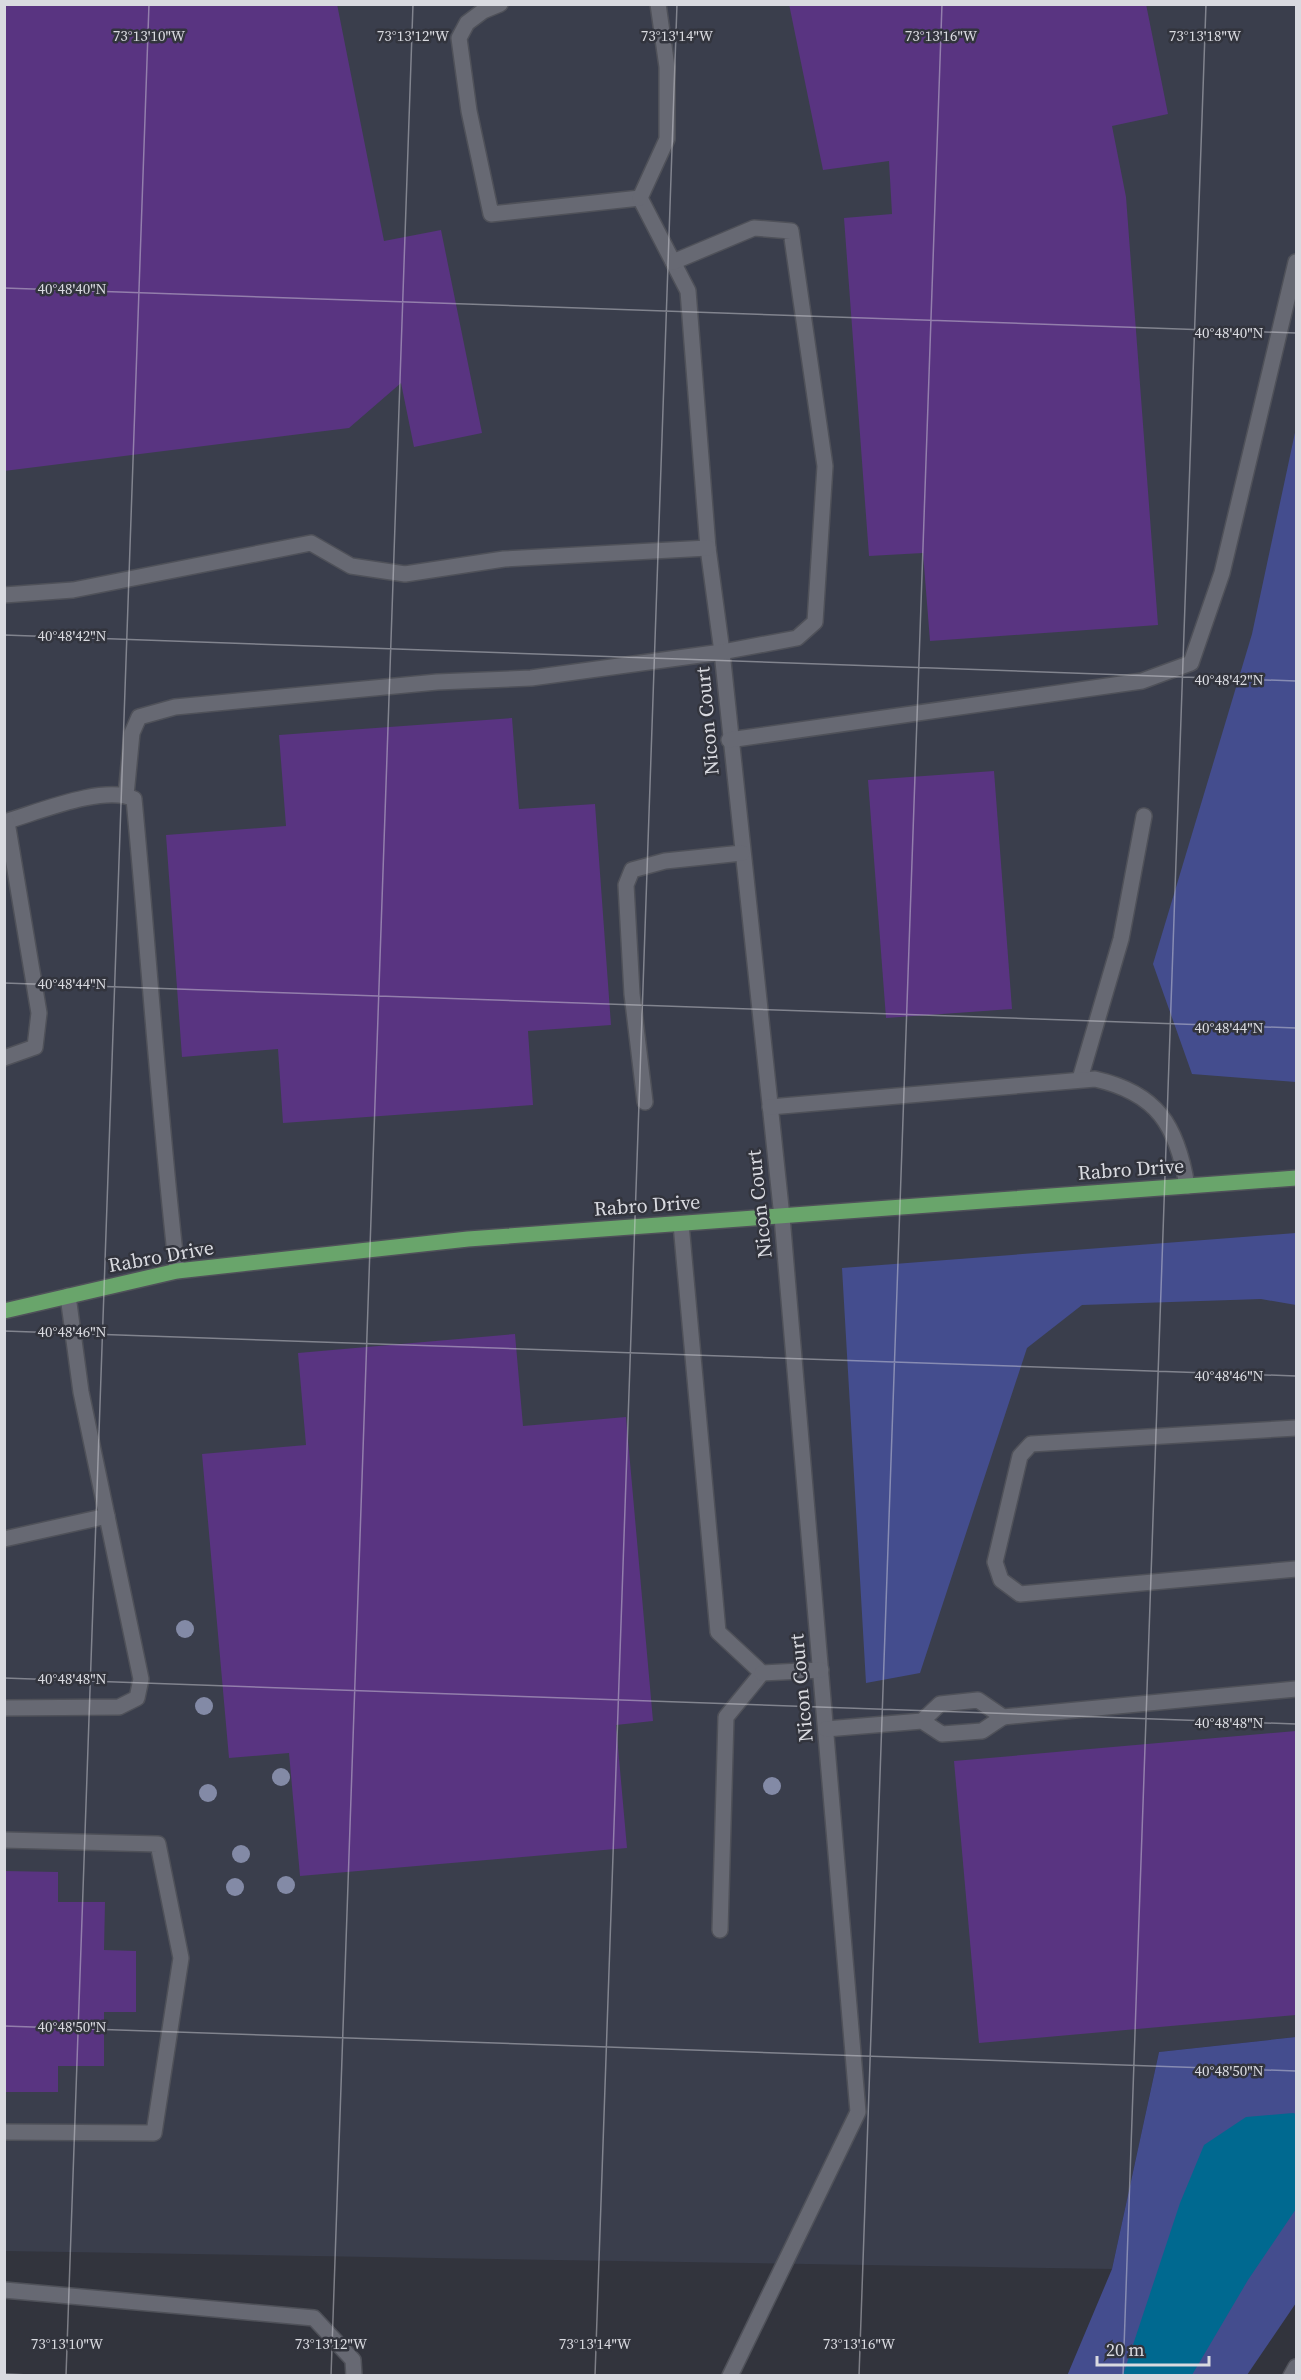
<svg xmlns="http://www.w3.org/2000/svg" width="1301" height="2380" font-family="'Source Serif 4',serif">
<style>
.built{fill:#3a3e4c}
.green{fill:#444d8e}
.water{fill:#006990}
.building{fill:#593481}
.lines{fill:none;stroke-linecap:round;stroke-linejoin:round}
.minor-casing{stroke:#4f5159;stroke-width:18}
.major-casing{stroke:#4f5159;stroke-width:18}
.minor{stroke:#676973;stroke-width:15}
.major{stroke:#69a56b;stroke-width:15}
.tree{fill:#838aa6}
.ticks{fill:none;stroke:#d9dae0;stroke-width:1.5;stroke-opacity:0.45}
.labels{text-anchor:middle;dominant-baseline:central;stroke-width:5;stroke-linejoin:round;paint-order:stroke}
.street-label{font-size:20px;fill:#d9dae0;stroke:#32343d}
.ticks-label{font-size:15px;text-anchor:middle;fill:#d9dae0;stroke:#32343d;stroke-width:5;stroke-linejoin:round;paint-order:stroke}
</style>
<rect width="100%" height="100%" fill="#32343d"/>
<path class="built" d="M5,5H1296V2037L1159,2052L1112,2269L5,2251Z"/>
<g class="green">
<path d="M1296,428V1082L1192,1074L1153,964L1252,634Z"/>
<path d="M1296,1233V1305L1261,1299L1082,1305L1027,1348L920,1673L866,1683L842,1268Z"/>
<path d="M1296,2037V2303L1247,2375L1067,2376L1112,2269L1159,2052Z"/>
</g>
<path class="water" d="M1293,2113L1296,2114V2209L1248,2280L1192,2375H1123L1180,2203L1204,2145L1246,2117Z"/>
<g class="building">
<path d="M4,4H337L384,241L441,230L482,433L414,447L401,383L349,428L4,471Z"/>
<path d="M789,4H1146L1168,114L1112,126L1126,197L1158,625L930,641L923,553L869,556L844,218L892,214L889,161L823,170Z"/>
<path d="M512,718L519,809L595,804L611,1025L528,1031L533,1105L283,1123L278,1049L182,1057L166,835L286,826L279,735Z"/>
<path d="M994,771L1012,1009L886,1018L868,780Z"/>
<path d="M515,1334L523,1426L626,1417L653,1721L616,1725L627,1848L300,1876L289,1753L229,1758L202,1454L306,1445L298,1353Z"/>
<path d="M1296,1731V2015L979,2043L954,1761Z"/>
<path d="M4,1871L58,1872V1902H105L104,1950L136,1951V2012H104V2066H58V2092H4Z"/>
</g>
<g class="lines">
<g class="minor-casing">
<g id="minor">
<path d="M500,4L483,11L467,23L459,38L469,111L491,214L640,198"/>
<path d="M640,198L688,291L708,548L722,652L782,1217L858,2112L730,2376"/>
<path d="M640,198L667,139V67L658,4"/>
<path d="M4,595L73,590L311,543L351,566L405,574L504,559L708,548"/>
<path d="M729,740L1142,681L1191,663L1222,573L1296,262"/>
<path d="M126,795L132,733L139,717L175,707L437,682L531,678L722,652L797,638L815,622L825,466L791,231L754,228L673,262"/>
<path d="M4,822C36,813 104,784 134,799C149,956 159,1114 177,1271"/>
<path d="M4,1058L35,1047L39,1013L7,822"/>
<path d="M1080,1079L1121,939L1144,816"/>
<path d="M645,1102L632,994L626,885L632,870L665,861L742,853"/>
<path d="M770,1107L1095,1079C1157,1093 1177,1125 1187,1186"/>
<path d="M681,1224L718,1632L762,1673L726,1717L720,1930"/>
<path d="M1296,1428L1031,1444L1020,1456L995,1562L1001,1580L1020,1594L1296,1569"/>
<path d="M4,1539L107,1516"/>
<path d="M762,1673L821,1670"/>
<path d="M4,1708L119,1707L137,1698L141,1679L81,1392L68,1296"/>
<path d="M1003,1717L1296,1689"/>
<path d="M826,1729L922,1721L940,1704L978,1700L1003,1717L982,1731L942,1734L922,1721"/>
<path d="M4,1840L158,1844L181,1958L154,2133L4,2132"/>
<path d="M4,2290L314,2318L353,2360L354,2376"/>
<path d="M1291,2376L1296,2367"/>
</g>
</g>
<g class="major-casing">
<path id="major" d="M4,1311L177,1271L468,1239L1296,1178"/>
</g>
<use href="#minor" class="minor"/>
<use href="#major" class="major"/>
</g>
<g class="tree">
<circle cx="185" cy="1629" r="9"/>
<circle cx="204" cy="1706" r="9"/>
<circle cx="281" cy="1777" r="9"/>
<circle cx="772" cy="1786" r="9"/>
<circle cx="208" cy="1793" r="9"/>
<circle cx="241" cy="1854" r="9"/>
<circle cx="286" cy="1885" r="9"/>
<circle cx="235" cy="1887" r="9"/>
</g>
<path class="ticks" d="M4,288L1296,333M4,635L1296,681M4,983L1296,1028M4,1331L1296,1376M4,1678L1296,1724M4,2026L1296,2071M4,2374L56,2376M66,2376L149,4M331,2376L413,4M595,2376L677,4M859,2376L942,4M1123,2376L1206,4"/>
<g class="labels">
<g class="street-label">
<text transform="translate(707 721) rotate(-95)">Nicon Court</text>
<text transform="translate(1131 1169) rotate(-4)">Rabro Drive</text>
<text transform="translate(759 1204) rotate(-96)">Nicon Court</text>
<text transform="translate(647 1205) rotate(-4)">Rabro Drive</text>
<text transform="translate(161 1256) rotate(-10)">Rabro Drive</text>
<text transform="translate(801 1688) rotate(-95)">Nicon Court</text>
</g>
</g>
<g class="ticks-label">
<text x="149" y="41">73°13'10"W</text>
<text x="413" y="41">73°13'12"W</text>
<text x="677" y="41">73°13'14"W</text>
<text x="941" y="41">73°13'16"W</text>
<text x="1205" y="41">73°13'18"W</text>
<text x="72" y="294">40°48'40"N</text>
<text x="1229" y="338">40°48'40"N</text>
<text x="72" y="641">40°48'42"N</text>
<text x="1229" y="685">40°48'42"N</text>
<text x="72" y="989">40°48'44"N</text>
<text x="1229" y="1033">40°48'44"N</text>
<text x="72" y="1337">40°48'46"N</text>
<text x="1229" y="1381">40°48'46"N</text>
<text x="72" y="1684">40°48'48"N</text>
<text x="1229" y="1728">40°48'48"N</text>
<text x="72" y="2032">40°48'50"N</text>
<text x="1229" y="2076">40°48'50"N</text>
<text x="67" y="2349">73°13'10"W</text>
<text x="331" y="2349">73°13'12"W</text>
<text x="595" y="2349">73°13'14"W</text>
<text x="859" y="2349">73°13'16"W</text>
</g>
<rect width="1301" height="2380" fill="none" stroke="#d9dae0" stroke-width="12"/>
<path d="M1097 2356v9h112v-9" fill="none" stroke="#d9dae0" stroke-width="3"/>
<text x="1106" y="2356" font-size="18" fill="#d9dae0" stroke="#32343d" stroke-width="4.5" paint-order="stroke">20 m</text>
</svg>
